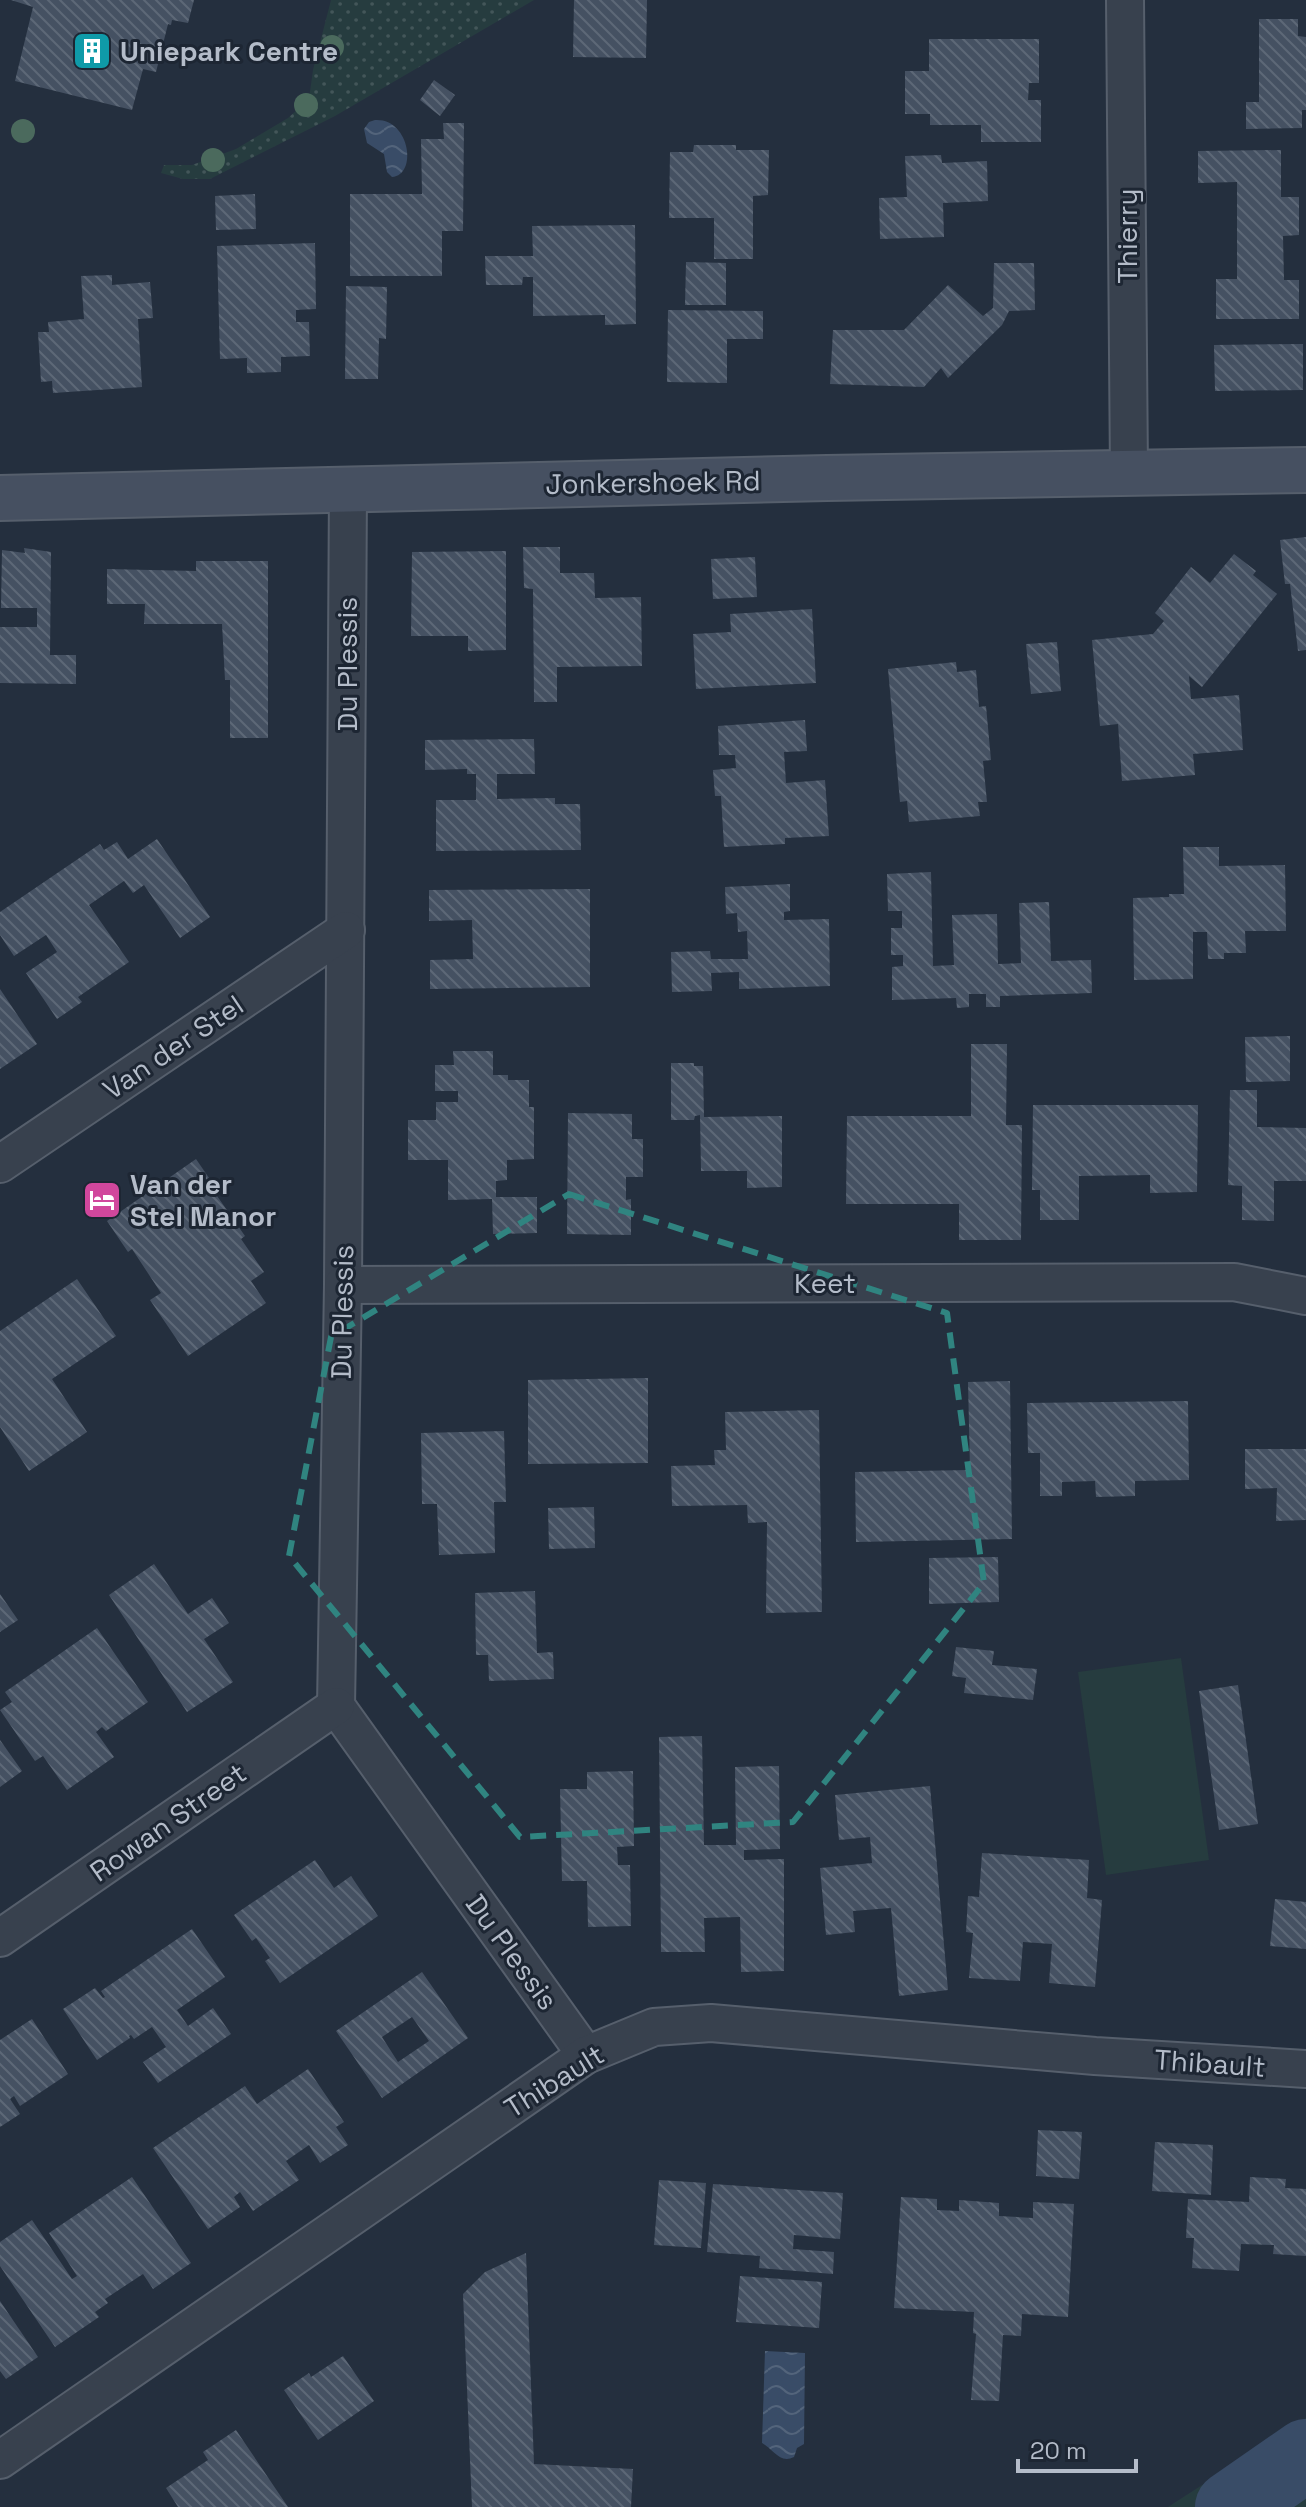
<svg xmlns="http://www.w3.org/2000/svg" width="1306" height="2507" font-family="'Space Grotesk',sans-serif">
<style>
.grass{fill:url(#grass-dots)}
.forest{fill:url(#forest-crowns)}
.garden{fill:#263c3f}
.water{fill:url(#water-waves)}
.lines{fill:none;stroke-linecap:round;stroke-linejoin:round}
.river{stroke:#394c67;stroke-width:72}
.building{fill:url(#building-back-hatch);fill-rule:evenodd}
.street-casing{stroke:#565f6c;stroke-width:40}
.secondary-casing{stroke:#565f6c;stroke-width:48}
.street{stroke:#38414e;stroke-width:36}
.secondary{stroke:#465061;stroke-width:44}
.tree{fill:#4b6a5d}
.marked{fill:none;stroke:#308480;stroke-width:6;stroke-dasharray:16 10;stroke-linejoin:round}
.labels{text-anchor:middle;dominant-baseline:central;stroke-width:6;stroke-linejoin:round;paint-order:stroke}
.poi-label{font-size:28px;font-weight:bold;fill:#b4bcc9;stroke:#1d2633;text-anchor:start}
.street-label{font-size:28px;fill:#b4bcc9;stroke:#1d2633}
</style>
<defs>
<pattern id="grass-dots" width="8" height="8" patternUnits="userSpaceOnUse" patternTransform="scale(2)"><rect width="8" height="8" fill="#263c3f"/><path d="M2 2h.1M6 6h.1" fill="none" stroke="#435659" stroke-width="1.8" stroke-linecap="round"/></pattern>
<pattern id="forest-crowns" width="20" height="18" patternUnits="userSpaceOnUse" patternTransform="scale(2)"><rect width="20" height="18" fill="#263c3f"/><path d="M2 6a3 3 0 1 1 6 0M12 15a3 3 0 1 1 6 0" fill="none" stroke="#435659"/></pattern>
<pattern id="water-waves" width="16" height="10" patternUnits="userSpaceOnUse" patternTransform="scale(2)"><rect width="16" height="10" fill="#394c67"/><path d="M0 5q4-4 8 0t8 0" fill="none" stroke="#53647b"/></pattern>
<pattern id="building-back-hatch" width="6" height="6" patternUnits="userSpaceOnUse" patternTransform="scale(2)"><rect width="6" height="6" fill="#455162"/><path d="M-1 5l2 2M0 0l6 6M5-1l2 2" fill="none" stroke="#5d6877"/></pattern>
</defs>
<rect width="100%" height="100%" fill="#242f3e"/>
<path class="grass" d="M331,0H534L335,116L210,179H183L161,173L164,165H192L236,149L288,118L309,99L313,70Z"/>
<path class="forest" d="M1306,2418V2507H1168Z"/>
<path class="garden" d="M1181,1658L1209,1860L1106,1875L1078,1672Z"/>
<g class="water">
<path d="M375,120C410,118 418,175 392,177L387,172L384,154L367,143L364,129L369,122Z"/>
<path d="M765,2351L805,2353L804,2444L797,2448L794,2457C780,2464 774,2450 762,2443Z"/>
</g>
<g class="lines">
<path class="river" d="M1231,2507L1306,2455"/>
</g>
<g class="building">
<path d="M11,0H194L188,23L172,20L171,25L168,24L156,72L143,69L132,110L15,81L33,7Z"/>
<path d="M574,0H647L646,58L573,57Z"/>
<path d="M1259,19H1298V36L1306,37V110H1302V128L1246,129V102H1259Z"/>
<path d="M929,39H1039V83H1029L1028,100H1041V142H981V125H930V114H905V71H929Z"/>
<path d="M434,80L455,95L440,116L420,100Z"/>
<path d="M443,123H464L463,231H442V276H350V194H422L421,139H444Z"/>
<path d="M694,145H736V150H769L768,195L753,196V259H714V218H669L670,152H693Z"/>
<path d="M1281,150V197H1299V235L1283,236L1284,280H1299V319H1216V279H1237V182L1198,183V151Z"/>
<path d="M941,155L942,163L987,161L988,201L943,203L944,237L880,239L879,198L907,197L905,156Z"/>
<path d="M255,194L256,229L216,230L215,196Z"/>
<path d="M635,225L636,324L605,325V315L533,316V277H523L522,285H486L485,256H533L532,226Z"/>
<path d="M315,243L316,309L296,310V322H309L310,356L281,357V372L247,373V358L220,359L217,246Z"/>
<path d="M686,262L726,263V305H685Z"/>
<path d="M994,263H1034L1035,310L1009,311L1002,325L948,378L941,368L924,387L830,384L833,330H904L948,285L983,316L993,308Z"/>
<path d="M112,275V285L150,282L153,318L138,319L142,387L53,393L52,381L41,382L38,332H49L48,322L84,319L81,276Z"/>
<path d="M346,286L387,287L386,339L379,338L378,379H345Z"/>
<path d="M668,310L763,311V339H727V383L667,382Z"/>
<path d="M1303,344V390L1215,391L1214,345Z"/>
<path d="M1306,537V650L1298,651L1290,584H1285L1280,540Z"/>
<path d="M523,547H560V573H594L595,598L641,597L642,666L557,667V702H534L533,589L524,588Z"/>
<path d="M24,548L51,552L50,655H76V684L0,683V627H37V608H1L2,550L25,553Z"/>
<path d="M506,551V650L468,651V636H411L412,552Z"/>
<path d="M1234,554L1256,571L1253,575L1277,594L1202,687L1189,676L1191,699L1239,695L1243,750L1193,754L1195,775L1122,781L1118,724L1100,726L1092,640L1153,634L1164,621L1155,613L1191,567L1210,583Z"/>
<path d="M755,557L757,597L713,599L711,559Z"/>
<path d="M196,561H268V738H230V680H225L222,624H144L145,604H107V569L196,571Z"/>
<path d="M812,609L816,683L696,689L693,634L731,632L730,614Z"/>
<path d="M1057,642L1061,691L1031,694L1026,644Z"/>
<path d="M956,662L957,672L976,670L979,707L986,706L991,760L983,761L987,802H978L980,816L909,822L907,801L900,802L888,669Z"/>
<path d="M805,720L807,751L784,752L786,783L825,780L829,836L785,838V844L724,847L721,796H715L713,770L736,768L735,755H719L718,726Z"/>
<path d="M534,739L535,774H497V799L555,798V804H580L581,850L436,851V800H476V774H467V769L425,770V740Z"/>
<path d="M157,839L210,917L180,938L144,885L133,893L124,881L89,905L129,962L78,997L82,1002L57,1019L26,973L57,952L46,935L14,956L0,935V912L100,844L104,850L117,842L128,859Z"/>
<path d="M1183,847H1219V866L1285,865L1286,931H1245L1246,953H1224V959H1208L1207,932H1193V979L1134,980L1133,898L1169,897V894H1184Z"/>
<path d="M931,872L933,966L954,965L952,915L997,914L998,964L1021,963L1019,903L1049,902L1051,961L1091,960L1092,993L1000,996V1007H986V994H969V1007L957,1008L956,998L892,1000V967L903,966V955H891V928H902V911H888L887,874Z"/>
<path d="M790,884V911L784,912V920L829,919L830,986L739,989V972L711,973L712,991L672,992L671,952L710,951L711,959H748L747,931L738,932L737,913L726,914L725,887Z"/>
<path d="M590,889V987L430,989V960L473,959L472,920L429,921V890Z"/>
<path d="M0,989L37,1044L0,1069Z"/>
<path d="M1290,1036V1081L1246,1082L1245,1037Z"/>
<path d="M971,1044H1007L1006,1125H1022L1021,1240H959V1204H846L847,1116H971Z"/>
<path d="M453,1051H493V1075H508V1080H529V1107H534V1159L507,1160V1180L496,1181V1197H537V1233L493,1234L492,1199L448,1200V1160H408V1120H436V1102H458V1091H435V1065H454Z"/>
<path d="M671,1063H694V1066H703L704,1117L782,1116V1187L747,1188V1171H701L700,1115L695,1116L694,1120H671Z"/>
<path d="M1230,1090H1257V1127L1306,1128V1181H1274V1221L1242,1220V1186L1228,1185Z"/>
<path d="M1033,1105H1198L1197,1192L1150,1193V1175L1079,1176V1220H1040V1190H1032Z"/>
<path d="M568,1113L632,1114V1139H643V1177H626V1200L631,1199V1235L567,1234Z"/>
<path d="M196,1159L218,1191L215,1193L245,1236L241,1239L264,1272L251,1281L266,1303L188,1356L150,1300L161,1293L132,1249L128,1252L107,1221Z"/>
<path d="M77,1279L116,1336L52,1379L87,1432L29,1471L0,1427V1331Z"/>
<path d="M648,1378V1463L528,1464V1380Z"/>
<path d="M1010,1381L1012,1539L856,1542L855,1472L970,1470L968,1382Z"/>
<path d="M1188,1401L1189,1480L1135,1481V1496L1096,1497L1095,1481L1062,1482V1496H1040V1453H1028L1027,1403Z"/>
<path d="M819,1410L822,1612L766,1613L767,1522L748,1523L747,1505L672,1506L671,1466L715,1465L714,1450H726L725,1412Z"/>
<path d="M504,1431L506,1502H494L495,1553L439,1555L437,1504H422L421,1433Z"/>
<path d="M1245,1449H1306V1520L1276,1521L1277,1488L1245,1489Z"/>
<path d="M594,1507L595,1548L549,1549L548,1508Z"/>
<path d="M998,1557L999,1602L929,1604V1558Z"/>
<path d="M154,1564L188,1614L212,1598L229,1623L204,1639L233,1682L187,1712L109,1595Z"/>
<path d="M535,1591L537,1653L553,1652L554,1679L489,1681L488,1655H476L475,1593Z"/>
<path d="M0,1594L18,1620L0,1632Z"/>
<path d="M97,1628L148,1702L106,1731L102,1727L96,1732L114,1757L67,1790L43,1756L35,1761L0,1710L12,1702L5,1692Z"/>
<path d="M956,1647L994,1651L992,1665L1037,1669L1033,1700L964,1693L966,1678L952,1676Z"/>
<path d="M1238,1685L1258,1824L1219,1830L1199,1691Z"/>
<path d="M702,1736L704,1845H736L735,1767L779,1766L780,1849L744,1850V1860L784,1859V1971L741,1972L740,1917L704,1918L705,1952H661L659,1737Z"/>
<path d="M0,1740L22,1771L0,1787Z"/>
<path d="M633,1771L634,1846L617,1847L618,1865H630L631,1926L588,1927L587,1881H562L560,1789H587V1772Z"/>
<path d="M930,1786L948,1990L899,1996L891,1908L853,1911L855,1932L826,1935L820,1868L872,1863L870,1837L839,1840L835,1795Z"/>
<path d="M982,1853L1089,1860L1087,1898L1102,1900L1095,1987L1049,1983L1052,1944L1023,1942L1020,1981L969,1978L973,1933L966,1932L968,1896L979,1897Z"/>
<path d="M315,1860L334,1888L351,1876L378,1916L280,1983L265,1961L270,1958L256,1938L252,1941L234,1915Z"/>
<path d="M1275,1899L1306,1902V1949L1270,1946Z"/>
<path d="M192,1929L225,1977L177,2010L188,2026L213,2008L231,2034L158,2083L143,2062L166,2047L152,2027L134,2039L131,2035L129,2036L130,2038L97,2060L63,2009L95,1988L103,1998L105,1997L101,1991Z"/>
<path d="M422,1972L468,2038L382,2098L336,2031ZM412,2017L429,2041L398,2062L382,2037Z"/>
<path d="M32,2019L68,2074L20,2106L14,2096L10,2099L20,2114L0,2127V2040Z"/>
<path d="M308,2069L344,2122L336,2127L348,2145L320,2163L309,2145L286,2161L299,2180L253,2211L240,2192L234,2197L240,2207L208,2229L153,2148L245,2086L257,2104Z"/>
<path d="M1038,2130L1082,2132L1079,2179L1036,2176Z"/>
<path d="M1155,2142L1213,2145L1211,2195L1152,2191Z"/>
<path d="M132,2177L191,2263L153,2289L143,2274L105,2299L108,2303L95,2312L99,2317L55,2347L0,2266V2242L32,2220L72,2279L77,2276L49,2233Z"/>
<path d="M1250,2177L1286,2179L1285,2188L1306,2189V2256L1273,2254L1274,2245L1241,2244L1239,2271L1192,2268L1194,2238H1186L1188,2199L1249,2202Z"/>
<path d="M659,2180L706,2183L701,2248L654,2245Z"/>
<path d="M713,2184L843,2193L840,2239L794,2235L793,2249L834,2252L833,2274L759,2268L760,2256L707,2252Z"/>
<path d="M901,2197L937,2199V2210L959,2211V2200L999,2203V2216L1033,2218V2202L1074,2204L1068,2317L1022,2314L1021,2336L1003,2335L999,2401L971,2400L976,2334L973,2333L974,2312L894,2308Z"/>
<path d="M526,2253L534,2464L633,2469L631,2507H472L463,2294L485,2272Z"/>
<path d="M740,2276L822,2282L819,2328L736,2322Z"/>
<path d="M0,2301L38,2357L6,2379L0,2371Z"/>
<path d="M343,2356L374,2401L318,2440L284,2390L309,2373L311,2377Z"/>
<path d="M236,2430L288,2507H178L166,2488L208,2460L203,2452Z"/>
</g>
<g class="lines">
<g class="street-casing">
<g id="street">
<path d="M1125,0L1129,472"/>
<path d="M348,489L343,1285L336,1706L586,2055"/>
<path d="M0,1164L346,930"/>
<path d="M343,1285L1234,1282L1306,1296"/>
<path d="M0,1938L336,1706"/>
<path d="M0,2460L586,2055L654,2027L711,2023L1095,2056L1306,2069"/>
</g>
</g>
<g class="secondary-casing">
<path id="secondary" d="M0,498L827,478L1306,470"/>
</g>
<use href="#street" class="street"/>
<use href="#secondary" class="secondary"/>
</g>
<g class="tree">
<circle cx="332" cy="47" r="12"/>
<circle cx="306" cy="105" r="12"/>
<circle cx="23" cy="131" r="12"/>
<circle cx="213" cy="160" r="12"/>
</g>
<path class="marked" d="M569,1194L947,1313L984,1583L793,1822L520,1837L289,1556L331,1337Z"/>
<defs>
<g id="building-square" transform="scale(2)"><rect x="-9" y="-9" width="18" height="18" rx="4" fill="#0f9aa8" stroke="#1d2633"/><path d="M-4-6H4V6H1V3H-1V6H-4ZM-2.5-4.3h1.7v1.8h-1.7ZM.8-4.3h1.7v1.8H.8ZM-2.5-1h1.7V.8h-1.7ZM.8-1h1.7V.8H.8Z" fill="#fff"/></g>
<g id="hotel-square" transform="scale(2)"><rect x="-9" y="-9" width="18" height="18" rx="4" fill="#d1479c" stroke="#1d2633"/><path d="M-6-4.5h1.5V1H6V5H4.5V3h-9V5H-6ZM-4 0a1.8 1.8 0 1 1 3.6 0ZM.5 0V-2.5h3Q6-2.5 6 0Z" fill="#fff"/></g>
</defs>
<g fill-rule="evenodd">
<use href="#building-square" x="92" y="51"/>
<use href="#hotel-square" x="102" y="1200"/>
</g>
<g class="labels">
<g class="poi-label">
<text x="120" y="51">Uniepark Centre</text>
<text x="130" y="1184">Van der<tspan x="130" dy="32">Stel Manor</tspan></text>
</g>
<g class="street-label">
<text transform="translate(1127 236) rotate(-90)">Thierry</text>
<text transform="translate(653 482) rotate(-1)">Jonkershoek Rd</text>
<text transform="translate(347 664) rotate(-90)">Du Plessis</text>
<text transform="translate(173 1047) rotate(-34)">Van der Stel</text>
<text x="825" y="1283">Keet</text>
<text transform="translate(342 1312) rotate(-89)">Du Plessis</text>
<text transform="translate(168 1822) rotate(-35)">Rowan Street</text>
<text transform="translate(512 1952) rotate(54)">Du Plessis</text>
<text transform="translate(1210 2063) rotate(4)">Thibault</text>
<text transform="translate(554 2081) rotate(-32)">Thibault</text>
</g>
</g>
<path d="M1018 2459v12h118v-12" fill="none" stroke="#b4bcc9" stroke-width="4"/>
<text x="1030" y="2459" font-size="24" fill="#b4bcc9" stroke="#1d2633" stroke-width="6" paint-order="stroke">20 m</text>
</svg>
